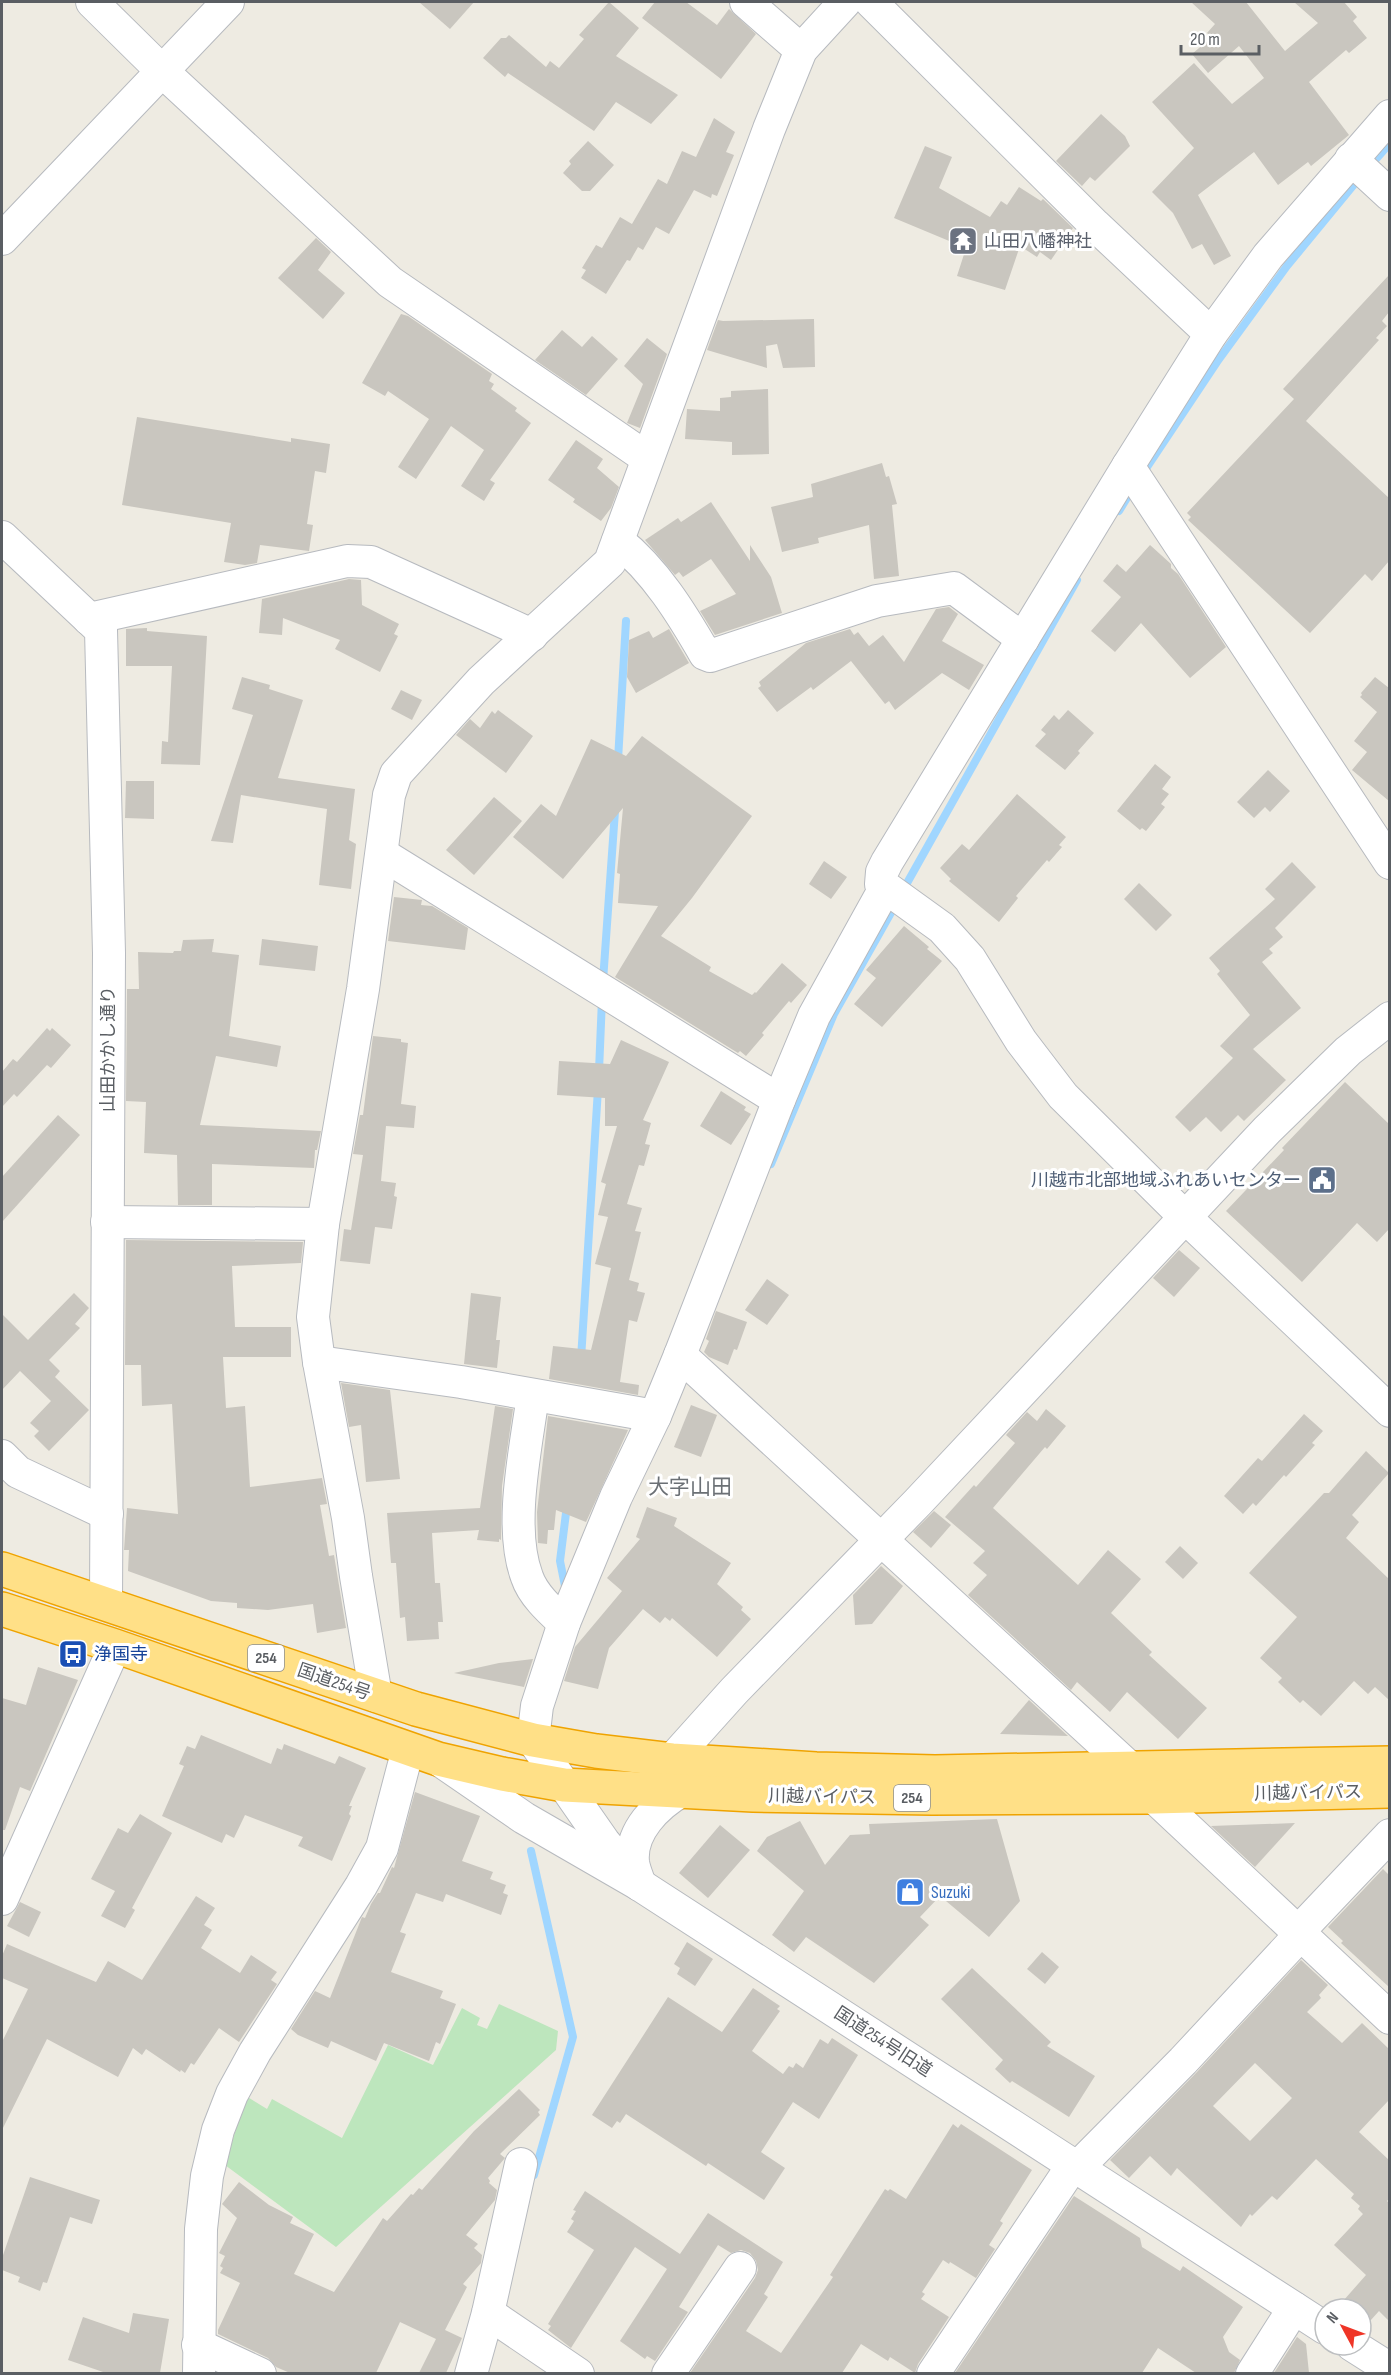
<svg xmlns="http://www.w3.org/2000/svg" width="1391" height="2375" font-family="'Sofia Sans Condensed','Noto Sans JP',sans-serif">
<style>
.green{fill:#bde6bd}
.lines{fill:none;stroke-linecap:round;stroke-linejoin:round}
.stream{stroke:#a0d6ff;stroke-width:8}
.building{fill:#c9c6bf;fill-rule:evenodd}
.minor-casing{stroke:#b7babf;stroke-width:34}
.highway-casing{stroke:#efa300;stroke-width:36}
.minor{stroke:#fff;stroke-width:32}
.highway{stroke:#ffe087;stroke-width:33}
.labels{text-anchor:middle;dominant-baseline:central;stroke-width:6;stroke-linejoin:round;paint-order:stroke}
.shield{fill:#fff;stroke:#8c8e92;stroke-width:1.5}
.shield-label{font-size:16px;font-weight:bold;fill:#5a5e63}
.worship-label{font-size:18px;fill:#5b616d;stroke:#fff;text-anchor:start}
.street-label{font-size:18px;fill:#5a5e63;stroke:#fff}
.service-label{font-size:18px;fill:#4e5e75;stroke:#fff;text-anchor:end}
.transit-label{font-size:18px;fill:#164399;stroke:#fff;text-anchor:start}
.shop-label{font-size:18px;fill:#366cbe;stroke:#fff;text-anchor:start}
.quarter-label{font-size:21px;fill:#6b7075;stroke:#fff}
</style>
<rect width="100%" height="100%" fill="#eeebe2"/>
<path class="green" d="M499,2004L558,2031L556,2050L336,2247L225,2165L246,2096L267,2109L272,2099L342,2138L388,2045L433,2065L462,2008L480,2018L477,2025L487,2029Z"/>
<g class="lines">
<g class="stream">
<path d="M1369,167L1390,143"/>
<path d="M1143,473L1217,362L1287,266L1361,176"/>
<path d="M1119,511L1133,488"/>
<path d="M618,760L626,621"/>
<path d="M902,892L1077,580"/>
<path d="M603,981L615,811"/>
<path d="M599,1071L602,999"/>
<path d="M771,1164L834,1014L897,902"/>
<path d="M581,1359L598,1089"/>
<path d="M566,1591L560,1561L567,1505"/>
<path d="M531,1851L573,2037L534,2175"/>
</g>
</g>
<g class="building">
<path d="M419,2H474L450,29Z"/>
<path d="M609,2L639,28L616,56L678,95L651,124L616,102L594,131L508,73L505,77L483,58L501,38H506L509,35L546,67L550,61L559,68L584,39L579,35Z"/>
<path d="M655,2H686L717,25L729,9L756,34L721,79L642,18Z"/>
<path d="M1191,2H1246L1285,51L1318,23L1294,2H1344L1357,17L1353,21L1367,38L1349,53L1346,50L1309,82L1349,135L1311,166L1308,162L1278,185L1254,152L1198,195L1231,256L1214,265L1202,244L1192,249L1173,213L1152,192L1194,148L1152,102L1194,63L1232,104L1264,78L1239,46L1208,73L1192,54L1212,37L1207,33L1215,24Z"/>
<path d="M1101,114L1125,136L1130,146L1095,181L1090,177L1082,186L1056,161Z"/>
<path d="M714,118L735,132L726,152L734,155L717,196L712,194L711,198L694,190L669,234L656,227L643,250L638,247L630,261L627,260L606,294L581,278L586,270L582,268L596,245L602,248L620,217L632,224L658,179L667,184L682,151L696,157Z"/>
<path d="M588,141L614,165L590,191H582L563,173L571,164L569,161Z"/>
<path d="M925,146L952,157L939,188L990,217L1001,201L1007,205L1019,187L1041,201L1043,199L1073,228L1051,260L1040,252L1037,257L1020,246L1005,290L957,276L966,248L894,218Z"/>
<path d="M316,238L331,252L318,270L345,293L323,319L278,278Z"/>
<path d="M1389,275V312L1382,321L1387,326L1376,338L1379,340L1306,421L1389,498V561L1372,581L1365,574L1310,633L1188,520L1191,517L1187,513L1294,399L1283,389Z"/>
<path d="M401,314L408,316L492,374L489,381L494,384L491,389L517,408L515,411L531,423L490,480L495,483L484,501L461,486L484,450L451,426L416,479L398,467L429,419L388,391L385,396L362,383Z"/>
<path d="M814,319L815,367L783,368L777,344L766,346L767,368L707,350L718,320L723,321Z"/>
<path d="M562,330L582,347L592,336L618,359L586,395L535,360Z"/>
<path d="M647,338L667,354L640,428L627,423L643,384L624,366Z"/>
<path d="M768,389L769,454L732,455V442L685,439L687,409L720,411V398L731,397V391Z"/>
<path d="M137,417L291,442V438L330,444L326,473L315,471L307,524L313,525L309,551L260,545L257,563L245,565L224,562L231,523L122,505Z"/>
<path d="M576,440L603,459L597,468L619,487L611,508L601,521L573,502L575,499L548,480Z"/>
<path d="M882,463L886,477L889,476L897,504L892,505L899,576L874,579L869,525L818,538L819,543L782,552L771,507L813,497L811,484Z"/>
<path d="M711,502L750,561V545L771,577L782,613L715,635L700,611L736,594L711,559L683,577L679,572L675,575L645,540L678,518L681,522Z"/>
<path d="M1150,545L1171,564V568L1178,574L1226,647L1190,678L1141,623L1115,652L1091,631L1121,597L1103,581L1117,564L1126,572Z"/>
<path d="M349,579L361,580L362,605L399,624L394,634L398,636L380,672L335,649L340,640L283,618L282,635L259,633L262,599Z"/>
<path d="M949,607L958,614L942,641L984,665L969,690L942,673L895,710L889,701L885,704L851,661L813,690L811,687L777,712L758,688L761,686L759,682L806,643L850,629L854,635L858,632L869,646L883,635L904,662L936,609Z"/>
<path d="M147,628V631L207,636L200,765L161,764L162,741L168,742L172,666H126V629Z"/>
<path d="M669,629L689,663L636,693L627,677L629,640L649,631L653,638Z"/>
<path d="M242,677L270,685L269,689L303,700L278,778L355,789L349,840L356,844L351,889L319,885L327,809L241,795L233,843L211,841L253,715L232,709Z"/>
<path d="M1375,677L1389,688V801L1352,770L1367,752L1354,741L1377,712L1360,697L1362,695L1361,693Z"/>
<path d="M401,690L422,700L412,720L391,709Z"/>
<path d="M498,710L533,736L506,773L456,735L470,719L480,728L492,711L495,714Z"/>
<path d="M1068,710L1094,733L1078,751L1080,753L1065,770L1035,746L1046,734L1041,730L1054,715L1059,720Z"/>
<path d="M642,736L752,816L692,898L661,936L711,967L709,971L752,995L755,992L756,993L782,963L807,985L791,1003L789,1001L762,1033L764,1035L746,1056L740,1051L738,1053L615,977L658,906L618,903L620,874L617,873L623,808L563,879L513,837L541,804L556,816L591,739L626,756Z"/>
<path d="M1155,764L1171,777L1162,789L1169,794L1161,804L1165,807L1146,831L1142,828L1140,830L1117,811Z"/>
<path d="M1268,770L1290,791L1270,812L1265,807L1254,818L1237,802Z"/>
<path d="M126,781H154V819L125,818Z"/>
<path d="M1017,794L1066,837L1059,845L1062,847L1049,862L1047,860L1016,896L1018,898L999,922L949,881L951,879L940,868L962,844L969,850Z"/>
<path d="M494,797L522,821L474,875L446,850Z"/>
<path d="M824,861L847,877L831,899L809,884Z"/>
<path d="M1292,862L1316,887L1275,928L1283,937L1269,949L1273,953L1262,962L1301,1008L1253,1049L1286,1080L1244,1121L1238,1115L1221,1132L1206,1117L1190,1132L1175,1117L1233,1058L1220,1046L1250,1015L1217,974L1220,971L1209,958L1275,899L1265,889Z"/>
<path d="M1139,883L1172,915L1156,931L1124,899Z"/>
<path d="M394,897L422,900L421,905L432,906L468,928L465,950L388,941Z"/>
<path d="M904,926L929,947L927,949L942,961L882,1027L854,1004L876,978L866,970Z"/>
<path d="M214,939L212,952L239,955L229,1036L281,1046L277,1067L216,1056L200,1125L321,1131L317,1150H315L314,1168L212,1164V1205H178L177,1155L144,1153L146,1102L126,1101L127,989H139L138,952L173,953L174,951H181L183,940Z"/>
<path d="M262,939L318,946L315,971L259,965Z"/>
<path d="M47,1028L50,1031L52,1028L71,1045L51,1068L47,1065L17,1097L14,1094L2,1107V1072L13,1059L17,1062Z"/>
<path d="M373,1036L401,1039V1042L408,1043L401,1104L416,1106L414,1128L386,1126L381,1181L396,1183L394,1196L397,1197L392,1229L375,1227L370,1264L340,1261L344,1229L351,1230L363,1155L353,1154L360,1115H363Z"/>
<path d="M621,1040L669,1062L643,1120L651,1123L645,1144L650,1145L644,1166L639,1165L627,1204L642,1208L635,1231L641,1232L629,1280L639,1283L637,1291L645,1293L637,1322L629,1320L620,1382L639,1385L638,1395L549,1379L553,1346L591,1350L611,1268L595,1264L608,1217L598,1215L606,1184L601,1182L617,1126H605V1098L557,1095L559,1061L610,1064Z"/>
<path d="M1345,1082L1389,1124V1229L1377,1242L1357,1223L1302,1282L1226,1211L1284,1150L1282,1148Z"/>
<path d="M721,1091L746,1107L744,1110L751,1114L731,1145L700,1126Z"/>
<path d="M58,1115L80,1135L2,1222V1177Z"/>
<path d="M126,1240L303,1242L301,1263L232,1266L235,1327H291V1357H223L226,1408L245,1406L250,1487L322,1478L327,1504L320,1505L329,1556L334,1555L346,1628L317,1633L313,1604L268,1610L237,1608V1603L211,1601L128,1571L129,1550H124L127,1508L178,1514L172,1404L142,1406L141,1365H125Z"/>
<path d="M1179,1250L1200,1268L1174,1297L1153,1278Z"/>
<path d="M767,1279L789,1295L767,1325L745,1310Z"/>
<path d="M74,1293L89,1308L75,1324L80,1328L49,1360L60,1371L55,1377L89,1410L49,1451L34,1436L39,1431L30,1423L51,1401L20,1371L2,1390V1314L28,1340Z"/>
<path d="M471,1293L501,1297L496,1340H500L497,1368L464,1364Z"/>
<path d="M716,1311L747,1322L737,1350L734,1349L728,1365L709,1357L704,1352L709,1341L706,1339Z"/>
<path d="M341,1383L390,1390L400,1479L366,1482L361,1425L349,1427Z"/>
<path d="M691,1405L717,1415L701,1457L674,1447Z"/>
<path d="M495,1406L513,1409L502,1486L501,1540L499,1539V1542L477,1540L479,1530L432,1533L435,1583H440L443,1622H438L439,1639L407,1641L405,1617L400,1618L396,1563H391L387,1513L480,1508Z"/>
<path d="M1046,1409L1066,1426L1047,1449L1045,1447L993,1508L1078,1585L1108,1550L1141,1579L1111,1613L1152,1652L1149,1655L1207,1708L1178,1739L1127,1692L1110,1712L1077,1682L1071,1690L968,1595L987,1575L973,1563L985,1551L945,1517L974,1485L976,1487L1015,1443L1006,1435L1027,1412L1037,1421Z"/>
<path d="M1304,1414L1323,1431L1312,1443L1315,1445L1286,1477L1284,1475L1256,1506L1253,1503L1243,1514L1224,1496L1258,1458L1262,1461Z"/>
<path d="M548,1416L628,1430L586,1522L556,1510L554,1530H548L547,1544L538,1543L537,1512Z"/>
<path d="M1366,1451L1389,1473L1352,1515L1359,1522L1346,1538L1389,1579V1700L1375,1687L1368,1694L1354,1681L1321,1716L1303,1700L1300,1703L1278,1682L1282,1678L1260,1658L1297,1617L1249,1573L1324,1493H1329Z"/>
<path d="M647,1507L677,1518L674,1526L731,1563L717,1584L743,1607L741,1610L751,1619L717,1657L672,1618L670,1621L665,1617L660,1623L643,1609L609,1648L598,1689L564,1681L575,1647L622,1591L607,1578L640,1539L636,1537Z"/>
<path d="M934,1511L951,1525L931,1548L913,1532Z"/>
<path d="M1180,1546L1198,1563L1183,1579L1165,1562Z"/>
<path d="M881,1566L903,1586L872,1624L855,1625L853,1595Z"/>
<path d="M533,1659L524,1687L454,1673L499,1663Z"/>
<path d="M38,1667L78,1680L30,1791L20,1787L5,1830H2V1698L26,1705Z"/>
<path d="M1029,1700L1068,1736L1000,1734Z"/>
<path d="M201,1735L271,1764L277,1748L282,1750L284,1744L335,1764L339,1756L366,1768L349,1806H352L349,1814L351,1816L332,1861L298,1846L303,1837L245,1815L234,1838L226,1834L222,1843L162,1816L184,1766L179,1764L187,1746L195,1749Z"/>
<path d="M415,1792L480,1816L462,1861L493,1872L490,1879L506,1885L503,1893L508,1895L501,1915L446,1894L443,1902L416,1893L400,1932L406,1934L391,1972L443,1991L440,1998L456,2004L440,2044L436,2042L429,2061L384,2043L376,2061L331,2041L328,2048L298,2035L291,2029L315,1991L330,1998L362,1917L365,1918L371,1904L378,1893H380L392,1867L394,1868Z"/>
<path d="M140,1814L172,1833L132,1908L135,1910L125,1928L101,1916L115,1891L91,1879L118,1828L128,1833Z"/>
<path d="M997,1819L1020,1901L989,1937L940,1896L920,1917L929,1925L874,1983L806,1937L794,1952L772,1935L804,1891L757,1851L767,1837L800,1821L825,1865L850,1835L870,1834L869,1824Z"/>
<path d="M1295,1823L1255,1867L1211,1826Z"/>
<path d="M720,1825L750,1850L708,1898L679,1873Z"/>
<path d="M1383,1869L1389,1875V1987L1341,1943L1343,1941L1328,1927Z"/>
<path d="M196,1896L215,1908L204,1925L212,1930L201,1948L240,1973L251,1955L277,1972L271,1980L277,1984L239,2042L219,2028L194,2065L191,2063L185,2073L181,2070L180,2072L146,2049L142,2055L133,2048L118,2077L47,2039L2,2130V2042L28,1989L2,1978V1956L7,1944L96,1982L108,1961L142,1980Z"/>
<path d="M20,1902L41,1912L29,1937L7,1926Z"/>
<path d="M687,1942L713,1959L695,1986L677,1974L680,1968L674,1964Z"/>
<path d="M1042,1952L1059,1967L1045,1984L1027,1969Z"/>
<path d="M1301,1960L1328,1985L1319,1995L1321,1998L1307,2012L1342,2043L1362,2023L1389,2049V2100L1359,2132L1389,2160V2199L1387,2201L1389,2203V2321L1379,2311L1362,2330L1361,2309H1336L1366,2275L1334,2245L1363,2214L1358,2209L1360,2206L1351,2198L1354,2194L1316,2159L1277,2200L1272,2196L1252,2216L1250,2214L1241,2227L1177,2168L1171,2176L1150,2156L1129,2178L1110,2160L1196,2073ZM1255,2063L1292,2098L1250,2141L1213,2106Z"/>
<path d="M972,1968L1051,2042L1047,2046L1095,2076L1069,2117L1012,2081L1010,2083L995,2069L1003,2060L941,1999Z"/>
<path d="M753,1988L780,2006L777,2009L780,2011L752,2051L783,2074L789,2066L793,2068L796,2063L803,2068L820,2039L828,2044L832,2038L858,2055L819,2119L793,2102L761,2152L785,2168L764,2200L708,2163L706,2166L626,2114L620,2123L617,2121L612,2128L592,2115L668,1997L722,2032Z"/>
<path d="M519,2089L540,2110L538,2112L540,2115L500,2154L505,2158L488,2178L490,2181L489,2183L497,2190L495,2200L466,2235L478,2244L474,2248L482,2255L481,2263L463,2284L467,2287L445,2330L462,2338L446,2373H419L436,2339L400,2322L376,2373H290L276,2367L268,2358L218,2334V2330L240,2283L220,2273L223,2268L220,2266L225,2256L219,2253L237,2218L222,2204L239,2182L269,2205L293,2217L290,2223L314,2234L294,2274L334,2292L383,2218L387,2221L411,2194L413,2195L419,2188L422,2190L474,2131Z"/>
<path d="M953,2124L958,2128L961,2124L1032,2170L1000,2221L1003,2223L989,2245L995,2249L976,2278L950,2262L949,2264L943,2260L922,2292L925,2294L921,2299L949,2317L918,2364L915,2373L890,2357L888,2361L861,2344L842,2373H690L755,2278L758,2270L756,2261L750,2253L741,2250L731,2253L718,2245L679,2307L688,2312L655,2361L647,2356L645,2359L620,2341L667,2269L635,2247L571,2348L548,2330L551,2326L548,2324L594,2250L567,2232L574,2221L571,2219L576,2211L573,2210L585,2191L680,2254L708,2213L783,2262L764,2294L768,2297L746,2331L781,2353L833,2277L830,2275L885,2189L888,2191L890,2189L906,2199Z"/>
<path d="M30,2177L100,2200L92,2224L70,2217L47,2283L43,2282L40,2291L18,2282L20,2277L2,2270V2258Z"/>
<path d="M1074,2196L1140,2238L1142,2247L1180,2271L1183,2266L1243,2307L1223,2337L1229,2352L1240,2360L1234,2373H1196L1158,2348L1142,2373H955Z"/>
<path d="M133,2313L169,2319L160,2373H106L68,2360L83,2317L129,2333Z"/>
<path d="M1297,2337L1306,2344L1309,2373H1274Z"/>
</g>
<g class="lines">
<g class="minor-casing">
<g id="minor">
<path d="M92,2L162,71L390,282L647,458"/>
<path d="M746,2L801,50"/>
<path d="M871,2L1095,225L1211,334"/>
<path d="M1390,116L1268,256L1211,334L1128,466L887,862L882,872L881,884L942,928L970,959L1021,1041L1063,1096L1186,1218L1390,1411"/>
<path d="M1351,159L1390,195"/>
<path d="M2,239L228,2"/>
<path d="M1128,466L1390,863"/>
<path d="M2,537L101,630L109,953L106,1604"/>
<path d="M618,541C655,570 682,614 705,654L710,656L877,601L954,588L1023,639"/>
<path d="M89,619L347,561L371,562L532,635"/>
<path d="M382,854L779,1100"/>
<path d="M107,1222L323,1224"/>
<path d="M680,1355L1131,1769"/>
<path d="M319,1362L461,1382L655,1416"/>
<path d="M533,1395C526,1448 508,1527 527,1577C533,1595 551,1611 564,1623"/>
<path d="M2,1456L18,1472L107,1514"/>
<path d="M376,1696L356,1576L348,1518L319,1362L313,1317L323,1224L363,989L389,795L396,774L481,681L610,562L769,129L801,50L845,2"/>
<path d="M672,1760L734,1691L918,1502L1267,1130L1348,1051L1390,1018"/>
<path d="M441,1761L524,1818L640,1885L1325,2328"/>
<path d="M1154,1797L1390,2018"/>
<path d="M640,1885L604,1842L533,1740L537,1706L564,1623L616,1497L655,1416L680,1355L779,1100L814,1016L885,888"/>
<path d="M640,1885C638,1878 634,1870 633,1862C630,1831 657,1805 681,1791"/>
<path d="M2,1899L115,1646"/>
<path d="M1299,1931L1390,1835"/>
<path d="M1077,2168L1183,2061L1301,1934"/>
<path d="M488,2313L578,2374"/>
<path d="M198,2345L260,2374"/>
<path d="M1352,2345L1390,2369"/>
<path d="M199,2374L201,2229L207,2176L218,2130L232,2094L255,2052L361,1886L382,1848L408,1749"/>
<path d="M471,2374L488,2313L521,2164"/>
<path d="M668,2374L740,2268"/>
<path d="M933,2374L1073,2165"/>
<path d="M1252,2374L1294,2308"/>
</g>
</g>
<g class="highway-casing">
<g id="highway">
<path d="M2,1569L416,1709L533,1740L596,1751L672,1760L816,1769L935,1772L1390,1763"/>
<path d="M2,1609L115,1646L438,1759L502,1774L564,1785L753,1795L932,1798L1154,1797L1390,1791"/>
</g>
</g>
<use href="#minor" class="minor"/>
<use href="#highway" class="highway"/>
</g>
<defs>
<g id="temple-square" transform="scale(1.5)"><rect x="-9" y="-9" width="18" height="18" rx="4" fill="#6b7280" stroke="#fff"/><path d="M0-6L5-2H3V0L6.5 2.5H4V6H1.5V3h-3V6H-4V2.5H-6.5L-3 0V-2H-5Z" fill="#fff"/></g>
<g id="civic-square" transform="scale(1.5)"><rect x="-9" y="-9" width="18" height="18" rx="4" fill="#5c6f8a" stroke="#fff"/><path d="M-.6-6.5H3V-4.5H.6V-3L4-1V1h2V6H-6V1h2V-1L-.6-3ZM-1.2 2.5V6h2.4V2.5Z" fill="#fff"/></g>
<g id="bus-square" transform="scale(1.5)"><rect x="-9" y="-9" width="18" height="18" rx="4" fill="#1a4fb4" stroke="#fff"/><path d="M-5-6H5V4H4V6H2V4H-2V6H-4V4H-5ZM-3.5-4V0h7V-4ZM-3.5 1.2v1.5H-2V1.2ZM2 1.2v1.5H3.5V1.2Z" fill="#fff"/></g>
<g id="shop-square" transform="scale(1.5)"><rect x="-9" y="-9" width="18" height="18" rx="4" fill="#3f7fe0" stroke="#fff"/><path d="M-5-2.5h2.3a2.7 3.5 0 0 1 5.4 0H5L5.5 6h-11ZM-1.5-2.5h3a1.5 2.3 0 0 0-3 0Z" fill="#fff"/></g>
</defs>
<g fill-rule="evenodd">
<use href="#temple-square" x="963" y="241"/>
<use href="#civic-square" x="1322" y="1180"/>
<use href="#bus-square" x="73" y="1654"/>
<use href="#shop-square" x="910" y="1892"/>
</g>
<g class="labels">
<g class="shield">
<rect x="248" y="1645" width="36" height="26" rx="4.5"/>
<rect x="894" y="1785" width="36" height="26" rx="4.5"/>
</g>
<g class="shield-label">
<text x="266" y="1658">254</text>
<text x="912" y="1798">254</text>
</g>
<g class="worship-label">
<text x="984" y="241">山田八幡神社</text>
</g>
<g class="street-label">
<text transform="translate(108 1049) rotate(-90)">山田かかし通り</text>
<text transform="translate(334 1682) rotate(19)">国道254号</text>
<text transform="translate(1308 1793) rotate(-1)">川越バイパス</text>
<text transform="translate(822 1797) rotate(1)">川越バイパス</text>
<text transform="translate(883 2042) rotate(33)">国道254号旧道</text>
</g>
<g class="service-label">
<text x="1301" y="1180">川越市北部地域ふれあいセンター</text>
</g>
<g class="transit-label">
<text x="94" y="1654">浄国寺</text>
</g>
<g class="shop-label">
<text x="931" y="1892">Suzuki</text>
</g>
<g class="quarter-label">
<text x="690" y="1487">大字山田</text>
</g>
</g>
<rect width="1391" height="2375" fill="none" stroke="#5a5e63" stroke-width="6"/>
<g transform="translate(1343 2327) rotate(311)"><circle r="28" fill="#ffffff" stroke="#bdbfc1" stroke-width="1.5"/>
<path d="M0-4.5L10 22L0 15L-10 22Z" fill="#ef3527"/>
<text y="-9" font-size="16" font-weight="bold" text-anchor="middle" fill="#5a5e63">N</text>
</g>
<path d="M1181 45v9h78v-9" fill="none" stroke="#5a5e63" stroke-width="3"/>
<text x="1190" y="45" font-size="18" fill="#5a5e63" stroke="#ffffff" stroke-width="4.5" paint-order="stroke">20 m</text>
</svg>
